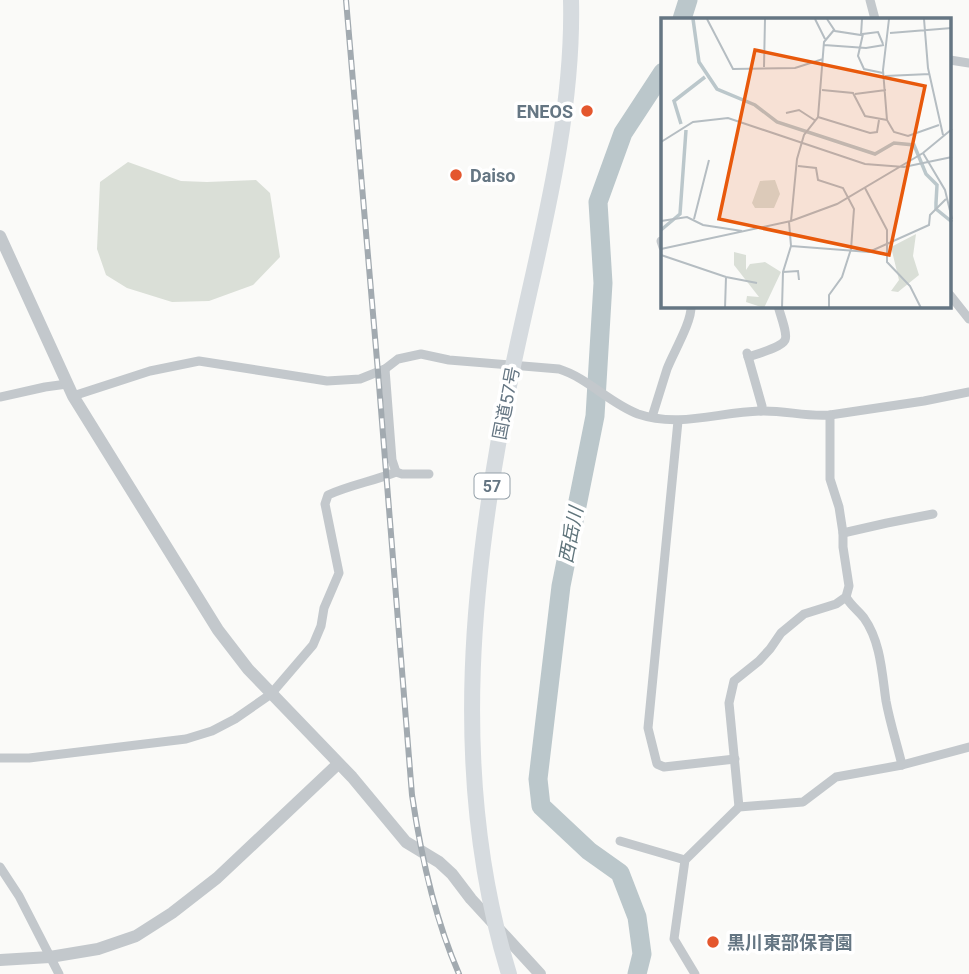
<svg xmlns="http://www.w3.org/2000/svg" width="969" height="974" font-family="Roboto,'Noto Sans JP',sans-serif">
<style>
.green{fill:#dadfd7}
.lines{fill:none;stroke-linecap:round;stroke-linejoin:round}
.river{stroke:#bbc7cb;stroke-width:19}
.minor{stroke:#c3c8cc;stroke-width:9}
.tertiary{stroke:#c3c8cc;stroke-width:12}
.trunk{stroke:#d6dbdf;stroke-width:16}
.rail-casing{stroke:#a2aab0;stroke-width:6}
.rail{stroke:#fff;stroke-width:3.5;stroke-dasharray:10;stroke-linecap:butt}
.poi-dot{fill:#e4572e;stroke:#fff;stroke-width:2.5}
.labels{text-anchor:middle;dominant-baseline:central;stroke-width:7;stroke-linejoin:round;paint-order:stroke}
.shield{fill:#fff;stroke:#939fa8;stroke-width:2}
.shield-label{font-size:16px;font-weight:bold;fill:#657683}
.poi-label{font-size:18px;font-weight:bold;fill:#657683;stroke:#fff;text-anchor:start}
.street-label{font-size:18px;fill:#657683;stroke:#fff}
.water-label{font-size:19px;font-style:italic;fill:#60757c;stroke:#fff}
.inset-river{fill:none;stroke:#bbc7cb;stroke-width:3.5}
.inset-road{fill:none;stroke:#b5bdc2;stroke-width:2}
.view{fill:#e8590c;fill-opacity:0.15;stroke:#e8590c;stroke-width:3.5}
.inset-edge{fill:none;stroke:#657683;stroke-width:3.5}
</style>
<rect width="100%" height="100%" fill="#fafaf8"/>
<path class="green" d="M128,162L181,181L207,182L256,180L270,193L280,257L253,285L209,301L172,302L127,288L106,275L97,249L100,182Z"/>
<g class="lines">
<g class="river">
<path d="M682,19L688,0"/>
<path d="M637,974L642,954L637,917L620,873L589,851L541,806L538,779L561,586L595,416L603,283L598,202L623,133L663,72"/>
</g>
<g class="minor">
<path d="M870,0L875,19"/>
<path d="M950,60L969,63"/>
<path d="M661,241L663,247"/>
<path d="M950,295L969,319"/>
<path d="M747,353L762,406L761,411"/>
<path d="M748,357C756,354 781,348 785,340C788,334 780,314 778,306"/>
<path d="M73,396L150,371L199,361L327,381L360,379L385,369L398,359L421,354L449,360L559,369C588,378 609,403 638,414C679,428 719,412 760,411C784,410 806,417 830,415L924,401L969,392"/>
<path d="M0,397L45,387L67,384"/>
<path d="M652,417C657,401 662,385 667,369C673,353 692,322 691,306"/>
<path d="M678,421L648,728L657,764L664,767L735,759"/>
<path d="M396,472L402,474H429"/>
<path d="M843,533L887,523L933,514"/>
<path d="M846,597C851,606 858,610 864,618C881,642 882,674 886,701C890,723 897,744 902,765"/>
<path d="M0,758H29L186,739L212,731L235,719L271,694L313,645L321,626L324,608L339,573L325,504L328,495C350,485 374,481 396,472L392,460L385,369"/>
<path d="M739,807L729,703L734,681L759,661L770,649L781,633L804,614L836,604L846,597L849,586L843,547V533L839,507L830,479V415"/>
<path d="M620,841L685,860"/>
<path d="M0,867L19,896L59,974"/>
<path d="M695,974L674,939L685,860L739,807L803,802L836,777L902,765L969,747"/>
</g>
<g class="tertiary">
<path d="M0,236L73,396L218,630L248,669L352,777L406,842L439,862L452,874L471,899L540,974"/>
<path d="M0,960L50,957L98,949L136,936L172,913L217,878L338,764"/>
</g>
<path class="trunk" d="M509,974C448,776 472,565 513,366C538,247 574,122 571,0"/>
<g class="rail-casing">
<path id="rail" d="M346,0L378,372L412,795C421,856 434,917 459,974"/>
</g>
<use href="#rail" class="rail"/>
</g>
<g class="poi-dot">
<circle cx="587" cy="111" r="7"/>
<circle cx="456" cy="175" r="7"/>
<circle cx="713" cy="942" r="7"/>
</g>
<g class="labels">
<rect class="shield" x="474.5" y="473.5" width="35" height="25" rx="5"/>
<g class="shield-label">
<text x="492" y="486">57</text>
</g>
<g class="poi-label">
<text x="573" y="111" text-anchor="end">ENEOS</text>
<text x="470" y="175">Daiso</text>
<text x="727" y="942">黒川東部保育園</text>
</g>
<g class="street-label">
<text transform="translate(506 403) rotate(-79)">国道57号</text>
</g>
<g class="water-label">
<text transform="translate(571 535) rotate(-79)">西岳川</text>
</g>
</g>
<g transform="translate(661 18)">
<rect width="290" height="290" fill="#fafaf8"/>
<path d="M114,162L119,176L113,190H94L91,185L99,163ZM255,216L252,238L258,257L237,274L230,273L238,262L230,229ZM73,234L85,237V252L89,246L104,244L120,254L103,290L85,284L86,278L98,279L73,247Z" fill="#dadfd7"/>
<path class="inset-river" d="M32,1L38,44L56,71L94,87L116,104L214,136L233,125L253,127L265,156L276,167L275,185M20,106L13,83L44,59M275,184V191L291,204M0,212L19,196L25,112"/>
<path class="inset-road" d="M46,1L72,51L134,50L162,41M154,1L164,21M166,1L174,13L200,17L201,1M228,1L222,52L226,102L233,114L247,118L278,107M263,1L267,50L282,117M229,15L291,10M163,27L205,30L223,27M103,49L104,1M222,55L203,51L197,38L202,16L217,14L222,26M224,58L269,56M161,72L192,75L204,98L226,102M194,76L225,72M125,95L138,92L155,103M157,99L209,115L216,114L218,102M0,124L32,104L67,100L204,146L243,149L291,139M262,135L284,172L291,201M137,148L155,150L157,162L182,170L193,191L190,231L181,259L168,277V290M204,170L226,212V244L249,268L260,290M33,201L48,142M0,203L26,199L42,207L81,213M130,203L136,141L143,117L157,99L163,24L173,12M130,228L208,234L268,207L269,197L285,181M0,231L130,203L176,186L262,135L291,111M0,237L65,259L96,265M122,254L137,253L138,262M64,290L65,259M121,290L122,254L130,228L128,204"/>
<path class="view" d="M94,32L264,68L228,237L58,201Z"/>
<rect width="290" height="290" class="inset-edge"/>
</g>
</svg>
